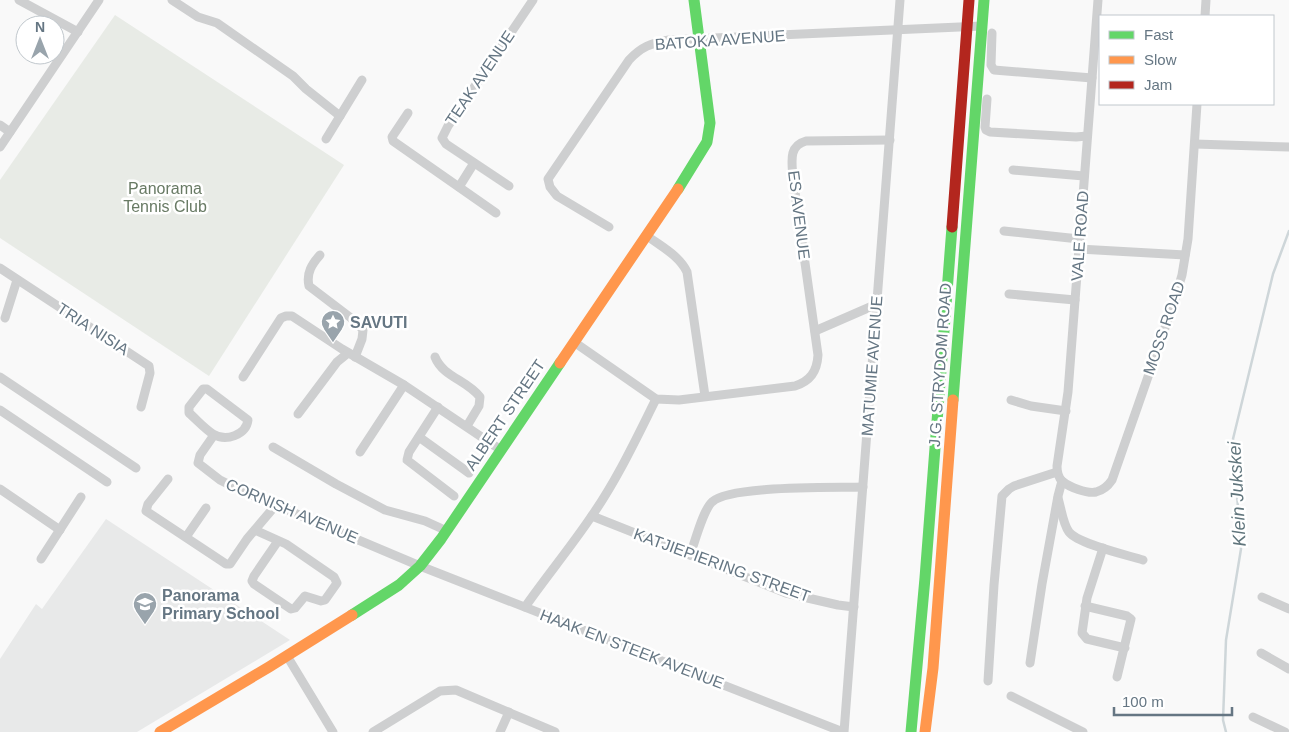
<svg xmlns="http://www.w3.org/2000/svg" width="1289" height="732" font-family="Arial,sans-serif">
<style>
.built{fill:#e8e9e9}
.park{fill:#e8ebe6}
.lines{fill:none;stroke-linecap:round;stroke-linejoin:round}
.stream{stroke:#ced6d9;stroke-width:2.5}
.street{stroke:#cecfd0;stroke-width:9}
.fast{stroke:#63d668;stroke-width:11}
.slow{stroke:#ff974d;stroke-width:11}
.jam{stroke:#b3261e;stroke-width:11}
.labels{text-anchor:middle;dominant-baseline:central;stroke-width:5;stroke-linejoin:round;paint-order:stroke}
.street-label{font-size:16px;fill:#657683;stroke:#fff}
.park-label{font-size:16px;fill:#687a64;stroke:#fff}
.poi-label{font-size:16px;font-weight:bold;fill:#657683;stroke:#fff;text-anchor:start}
.water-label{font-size:18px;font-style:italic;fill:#60757c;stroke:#fff}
</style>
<rect width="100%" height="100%" fill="#f9f9f9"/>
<path class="built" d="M106,519L290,640L137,732H0V659L36,604L42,609Z"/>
<path class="park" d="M115,15L344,165L209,376L0,238V180Z"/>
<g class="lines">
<path class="stream" d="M1226,732L1223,720L1226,640L1241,549L1233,439L1273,274L1289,231"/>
<g class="street">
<path d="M19,0L78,32"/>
<path d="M172,0L198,17L217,23L293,76L306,89L340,116"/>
<path d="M1098,0L1068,392L1057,466C1057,471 1058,477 1062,481C1069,487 1087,494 1096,492C1104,490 1108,486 1112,480L1173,305L1182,275L1188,239L1197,104"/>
<path d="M1205,16L1206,0"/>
<path d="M992,33L991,65L994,70L1092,78"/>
<path d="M987,99L985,127L986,130L990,132L1076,137L1087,136"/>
<path d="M408,113L392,137L393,141L496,213"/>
<path d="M0,125L10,132"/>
<path d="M326,139L362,80"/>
<path d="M1195,144L1289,147"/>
<path d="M0,147L99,0"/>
<path d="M1013,170L1084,176"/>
<path d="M509,186L446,144L442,138L448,126L533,0"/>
<path d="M459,187L474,163"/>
<path d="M609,227L557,196L550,187L548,179L629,60C641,47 651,43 669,40L982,26"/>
<path d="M1004,231L1079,239"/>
<path d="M646,235C660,246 679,255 687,272L705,396"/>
<path d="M1079,249L1185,255"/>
<path d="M320,255C312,264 306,273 309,286L355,321L363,330L362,339L355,357"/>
<path d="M0,268L149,366L150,373L141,407"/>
<path d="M1009,294L1075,300"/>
<path d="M5,318L17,280"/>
<path d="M815,331L877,304"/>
<path d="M574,342L656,399L679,400L795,386C810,381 817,372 818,355L793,178C792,162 788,146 806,141L890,140"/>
<path d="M435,357C443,377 467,380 480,397L479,406L467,426"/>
<path d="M0,377L136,468"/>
<path d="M243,377L281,318L286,316H292L342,349L404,385L501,450"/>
<path d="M203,389H207L248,420C246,435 226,442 213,434C205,429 197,420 189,413V407Z"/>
<path d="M1011,400L1031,406L1066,411"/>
<path d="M438,407L409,452L407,460L454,496"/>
<path d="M0,410L107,482"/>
<path d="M298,414L337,362L348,353"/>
<path d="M214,435L200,455L198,463L220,480L240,490L420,566L843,732"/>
<path d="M419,437L469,473"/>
<path d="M273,447L336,484L385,510L425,521L447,531"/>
<path d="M360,452L404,385"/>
<path d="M168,479L148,504L146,511L226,564H230L247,539L275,506"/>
<path d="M0,489L60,530"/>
<path d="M1058,498C1061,508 1063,524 1069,532C1078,544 1127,555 1143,560"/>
<path d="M592,516L786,593L838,605L854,607"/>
<path d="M255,530L286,544L334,577L337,583L325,600L321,601L305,596L295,608L291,609L254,584L252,581L254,576L278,541"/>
<path d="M186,537L206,508"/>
<path d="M1103,548L1087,598L1082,633L1087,639L1125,648"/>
<path d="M690,555C695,542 703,510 712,502C729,485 836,488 863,487"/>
<path d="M41,559L81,497"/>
<path d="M1262,597L1289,609"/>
<path d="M1085,606L1127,616L1131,619L1117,677"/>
<path d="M525,607C546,577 570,548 591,517C617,480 636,439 656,399"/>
<path d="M1261,653L1289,669"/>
<path d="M287,656L333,732"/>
<path d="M1030,663L1042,584L1058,496L1062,481"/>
<path d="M988,681L994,585L1002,496L1009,489L1014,486L1057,472"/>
<path d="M1011,696L1083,732"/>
<path d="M1253,717L1285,732"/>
<path d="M373,732L440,691L456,690L555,732"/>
<path d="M500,732L509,712"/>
<path d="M844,732L900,0"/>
</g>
<g class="fast">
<path d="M678,189L707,142L710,123L694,0"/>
<path d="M953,400L984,0"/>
<path d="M352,615L399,585L420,566L441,539L560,363"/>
<path d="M911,732L925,578L952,227"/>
</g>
<g class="slow">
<path d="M560,363L678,189"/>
<path d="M160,732L269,667L352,615"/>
<path d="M925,732L933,668L953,400"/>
</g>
<path class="jam" d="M952,227L969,0"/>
</g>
<defs>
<g id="sight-pin" transform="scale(1.25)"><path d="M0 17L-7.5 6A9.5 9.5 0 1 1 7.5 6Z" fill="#99a4ac" stroke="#fff"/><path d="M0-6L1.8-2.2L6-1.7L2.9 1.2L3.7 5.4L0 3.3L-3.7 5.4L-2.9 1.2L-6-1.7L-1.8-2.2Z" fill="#fff"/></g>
<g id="school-pin" transform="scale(1.25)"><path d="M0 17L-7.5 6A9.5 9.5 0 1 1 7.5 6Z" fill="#99a4ac" stroke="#fff"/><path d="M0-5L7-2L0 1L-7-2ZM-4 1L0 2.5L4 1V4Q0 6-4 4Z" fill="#fff"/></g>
</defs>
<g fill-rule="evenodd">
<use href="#sight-pin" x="333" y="322"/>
<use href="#school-pin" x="145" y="604"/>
</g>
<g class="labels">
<g class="street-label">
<text transform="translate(720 40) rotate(-4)">BATOKA AVENUE</text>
<text transform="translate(480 78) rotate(-56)">TEAK AVENUE</text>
<text transform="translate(799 215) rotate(83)">ES AVENUE</text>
<text transform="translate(1080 236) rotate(-86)">VALE ROAD</text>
<text transform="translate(1164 328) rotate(-71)">MOSS ROAD</text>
<text transform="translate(93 329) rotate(33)">TRIA NISIA</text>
<text transform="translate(940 365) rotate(-86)">J.G. STRYDOM ROAD</text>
<text transform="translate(872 366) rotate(-86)">MATUMIE AVENUE</text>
<text transform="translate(505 415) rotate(-56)">ALBERT STREET</text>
<text transform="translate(292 511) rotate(23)">CORNISH AVENUE</text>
<text transform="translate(722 565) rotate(20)">KATJIEPIERING STREET</text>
<text transform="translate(632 649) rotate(21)">HAAK EN STEEK AVENUE</text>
</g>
<g class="park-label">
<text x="165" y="188">Panorama<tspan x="165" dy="18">Tennis Club</tspan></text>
</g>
<g class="poi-label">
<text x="350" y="322">SAVUTI</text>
<text x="162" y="595">Panorama<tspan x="162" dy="18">Primary School</tspan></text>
</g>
<g class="water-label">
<text transform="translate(1237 494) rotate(-93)">Klein Jukskei</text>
</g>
</g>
<rect x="1099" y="15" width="175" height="90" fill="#ffffff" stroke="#c1c8cd"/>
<rect x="1109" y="31" width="25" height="8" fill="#63d668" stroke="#c1c8cd"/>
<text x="1144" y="40" font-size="15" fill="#657683">Fast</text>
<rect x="1109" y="56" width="25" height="8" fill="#ff974d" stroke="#c1c8cd"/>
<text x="1144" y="65" font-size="15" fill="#657683">Slow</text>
<rect x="1109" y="81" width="25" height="8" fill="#b3261e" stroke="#c1c8cd"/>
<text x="1144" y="90" font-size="15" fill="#657683">Jam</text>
<g transform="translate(40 40)"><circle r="24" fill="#ffffff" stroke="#c1c8cd"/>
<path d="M0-4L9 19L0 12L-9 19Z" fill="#99a4ac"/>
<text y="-8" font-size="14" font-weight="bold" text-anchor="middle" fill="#657683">N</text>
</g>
<path d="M1114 707v8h118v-8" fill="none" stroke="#657683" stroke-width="2.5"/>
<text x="1122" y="707" font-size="15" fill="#657683" stroke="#ffffff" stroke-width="4" paint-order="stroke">100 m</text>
</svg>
